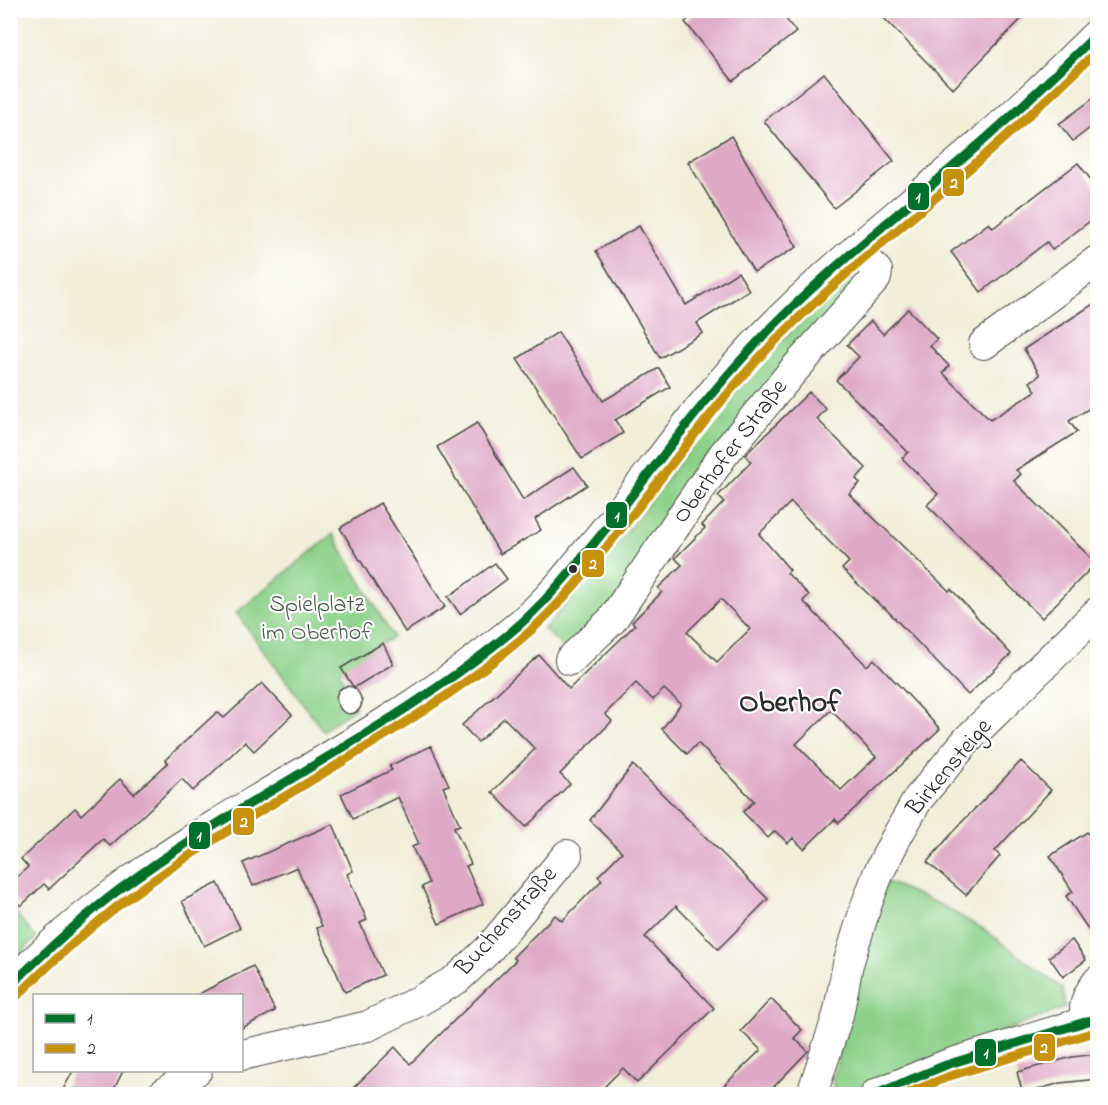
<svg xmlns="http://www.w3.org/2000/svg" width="1108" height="1105" font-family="'Indie Flower',sans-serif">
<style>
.green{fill:#8cd089;stroke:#5c7e5a;stroke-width:1.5}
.building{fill:#dea9c5;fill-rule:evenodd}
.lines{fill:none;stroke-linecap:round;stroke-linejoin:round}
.pedestrian-casing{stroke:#494845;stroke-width:25}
.minor-casing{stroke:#494845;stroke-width:32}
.pedestrian{stroke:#fff;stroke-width:22}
.minor{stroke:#fff;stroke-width:30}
.bus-1-casing{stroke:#fff;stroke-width:14}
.bus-2-casing{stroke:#fff;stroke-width:14}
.bus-1{stroke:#00702c;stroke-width:9}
.bus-2{stroke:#c6920b;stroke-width:9}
.bus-dot{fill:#2b2b2b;stroke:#fff;stroke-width:2}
.labels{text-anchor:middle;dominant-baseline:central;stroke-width:4.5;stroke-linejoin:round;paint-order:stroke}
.street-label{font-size:24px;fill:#2b2b2b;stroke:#fff}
.park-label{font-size:24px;fill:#485d47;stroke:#fff}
.district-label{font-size:30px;font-weight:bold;fill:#2b2b2b;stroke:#fff}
.line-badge{stroke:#fff;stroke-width:2}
.badge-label{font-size:16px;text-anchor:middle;font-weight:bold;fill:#fff}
</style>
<rect width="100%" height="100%" fill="#fff"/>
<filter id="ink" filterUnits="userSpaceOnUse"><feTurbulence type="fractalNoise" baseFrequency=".0167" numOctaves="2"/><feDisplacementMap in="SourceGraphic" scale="12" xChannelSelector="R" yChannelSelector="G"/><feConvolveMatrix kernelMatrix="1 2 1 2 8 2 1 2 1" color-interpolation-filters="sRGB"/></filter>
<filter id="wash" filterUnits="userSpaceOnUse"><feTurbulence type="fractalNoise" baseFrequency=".008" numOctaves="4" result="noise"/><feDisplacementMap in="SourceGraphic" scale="24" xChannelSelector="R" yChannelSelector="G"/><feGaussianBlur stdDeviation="1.35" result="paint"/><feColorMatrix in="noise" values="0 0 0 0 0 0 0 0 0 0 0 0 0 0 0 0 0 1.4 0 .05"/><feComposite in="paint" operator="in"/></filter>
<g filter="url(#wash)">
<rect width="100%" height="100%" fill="#f1eed9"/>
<g class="green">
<path d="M849,279L855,286L634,579L569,653L544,629L610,554L699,436L763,358Z"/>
<path d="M333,534L393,637L339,671L356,707L323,731L236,613Z"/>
<path d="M887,882L939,904L985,930L1063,989L1065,1008L846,1091L838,1090L833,1087V1078L873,912Z"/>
<path d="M11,907L36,938L11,964H10Z"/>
</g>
<g id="blocks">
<g class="building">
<path d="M699,10H779L796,32L733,81L685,22Z"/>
<path d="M876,10H1030L953,89Z"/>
<path d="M824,73L894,161L834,208L764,121Z"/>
<path d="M1098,95V122L1073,141L1059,124Z"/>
<path d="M731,136L797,247L754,272L688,162Z"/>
<path d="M1078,163L1098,189V215L1052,250L1047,242L981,292L951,252L989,223L993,228Z"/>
<path d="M639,226L686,305L738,272L749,290L697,323L703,333L660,358L596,251Z"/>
<path d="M1098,301V403L1069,421L1077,432L1016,470L1021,474L1014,481L1096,563L1042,618L927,505L938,494L902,458L908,452L836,380L859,357L847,345L871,321L883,334L908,309L937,339L930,346L949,366L943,373L990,420L1036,391L1030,382L1040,375L1024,349Z"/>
<path d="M558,332L603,401L659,368L670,387L615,420L623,433L582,459L517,359Z"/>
<path d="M809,392L826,409L817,419L866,468L856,479L860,483L849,494L949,591L951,589L1011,654L968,695L884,607L883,608L842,569L849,562L791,502L759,534L790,570L787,573L809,595L803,601L867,666L874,659L940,729L839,823L835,819L804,849L793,838L788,843L775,831L768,838L743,812L754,801L698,743L687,754L662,729L681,704L664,689L653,700L636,683L605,714L612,721L560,774L570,784L526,827L492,792L535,749L504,718L478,742L462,725L539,655L569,689L597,662L635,625L632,622L662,592L658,588L682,565L675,558L705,528L702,525L724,502L718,496L751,462L745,455ZM721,599L750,629L717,662L687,632ZM831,710L876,757L841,790L796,744Z"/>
<path d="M477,423L523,500L574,467L587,485L535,519L541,530L500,554L437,447Z"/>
<path d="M380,503L445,607L405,632L340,528Z"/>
<path d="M495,563L507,579L460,614L448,597Z"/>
<path d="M383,643L393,664L355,687L352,685L341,668Z"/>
<path d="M262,683L292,715L254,751L245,742L193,791L182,779L110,846L103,839L49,889L44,884L21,906L10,895V883L28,867L21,859L75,808L81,815L120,779L134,794L168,763L165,760L217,712L224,718Z"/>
<path d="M431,746L449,785L443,787L460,825L454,827L471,864L466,866L483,904L439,924L422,887L429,883L412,847L419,844L398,797L353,819L341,794L392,770L389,766Z"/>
<path d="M1021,761L1051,790L995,851L1000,856L966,895L927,862L962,822Z"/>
<path d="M633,765L768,899L718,949L676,906L645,937L714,1008L637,1083L623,1068L596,1095H346L395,1047L410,1064L516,960L513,957L555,915L562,921L602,880L598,876L622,852L590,820Z"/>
<path d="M333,824L353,871L347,874L367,920L360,923L383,975L345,992L317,928L322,926L297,867L253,886L243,863Z"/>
<path d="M1087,832L1098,848V944L1066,896L1073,892L1050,856Z"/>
<path d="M218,883L240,928L204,946L182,901Z"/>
<path d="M1072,940L1086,960L1063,977L1049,957Z"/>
<path d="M253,966L275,1011L242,1028V996H195Z"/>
<path d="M771,999L802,1030L794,1038L808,1051L766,1095H714L761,1050L741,1031Z"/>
<path d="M1098,1054V1079L1060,1083L1023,1094L1017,1072L1072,1057Z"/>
<path d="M73,1071H123L111,1095H60Z"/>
</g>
</g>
</g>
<g filter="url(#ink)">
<use href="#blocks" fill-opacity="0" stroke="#494845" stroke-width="1.5"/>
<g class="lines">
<g class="pedestrian-casing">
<path id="pedestrian" d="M348,698L350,702"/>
</g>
<g class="minor-casing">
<g id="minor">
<path d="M984,344L1098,260"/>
<path d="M570,660L612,620L723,455L793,371L876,278L877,271L857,248"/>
<path d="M10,986C144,840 335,772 488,650C501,640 515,629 527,618C549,599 568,575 586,553C643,486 692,412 752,348C830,264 923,196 1008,119C1039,92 1068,62 1098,33"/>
<path d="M1086,1020C1082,1005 1088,993 1098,981"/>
<path d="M242,1055L368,1026L419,1001L457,979L488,950L567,855"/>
<path d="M163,1094L197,1070"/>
<path d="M812,1094L838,1015L848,964L866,906L878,874L896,838L918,799L968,739L1098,612"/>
<path d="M876,1094L946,1065L1098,1018"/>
</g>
</g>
<use href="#pedestrian" class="pedestrian"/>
<use href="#minor" class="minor"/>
<g class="bus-1-casing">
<g id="bus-1">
<path d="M10,986C46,951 81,918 120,889C246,796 390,732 511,632C541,607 566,577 591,547C645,482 693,411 752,348C820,275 899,214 975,148C1017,112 1057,73 1098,33"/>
<path d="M876,1094L946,1065L1098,1018"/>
</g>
</g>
<g class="bus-2-casing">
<g id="bus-2">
<path d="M18,995C53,961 88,928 127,899C253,805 399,741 521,639C551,614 575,585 600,555C654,490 702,420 759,358C819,294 887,239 953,183C1003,140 1051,96 1098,50"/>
<path d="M906,1094L950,1076L1098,1031"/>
</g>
</g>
<use href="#bus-1" class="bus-1"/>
<use href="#bus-2" class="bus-2"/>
</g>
</g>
<circle class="bus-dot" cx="573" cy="569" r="5"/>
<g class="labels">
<g class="street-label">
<text transform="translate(731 452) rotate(-53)">Oberhofer Straße</text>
<text transform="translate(950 768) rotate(-50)">Birkensteige</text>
<text transform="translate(507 922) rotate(-48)">Buchenstraße</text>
</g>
<g class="park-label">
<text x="317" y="605">Spielplatz<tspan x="317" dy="28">im Oberhof</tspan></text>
</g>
<g class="district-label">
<text x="790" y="704">Oberhof</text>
</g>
</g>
<g class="line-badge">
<rect x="942" y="168" width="23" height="29" rx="6" fill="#c6920b"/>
<rect x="907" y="182" width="23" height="29" rx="6" fill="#00702c"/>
<rect x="605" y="501" width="23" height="28" rx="6" fill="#00702c"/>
<rect x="581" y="549" width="24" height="29" rx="6" fill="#c6920b"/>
<rect x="232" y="807" width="23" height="29" rx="6" fill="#c6920b"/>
<rect x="188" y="821" width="23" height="29" rx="6" fill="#00702c"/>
<rect x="1033" y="1033" width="23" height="29" rx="6" fill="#c6920b"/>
<rect x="974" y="1038" width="23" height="29" rx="6" fill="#00702c"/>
</g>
<g class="badge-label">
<text x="954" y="188">2</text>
<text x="918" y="202">1</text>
<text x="617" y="521">1</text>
<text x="593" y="569">2</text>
<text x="244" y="827">2</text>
<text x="199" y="841">1</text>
<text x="1044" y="1053">2</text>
<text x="986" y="1058">1</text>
</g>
<rect width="1108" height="1105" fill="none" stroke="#fff" stroke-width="36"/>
<rect x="33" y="994" width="210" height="78" fill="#ffffff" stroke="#aaaaaa" stroke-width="1.5"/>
<rect x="45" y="1014" width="30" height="9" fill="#00702c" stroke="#aaaaaa" stroke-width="1.5"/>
<text x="87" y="1024" font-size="18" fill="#2b2b2b">1</text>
<rect x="45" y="1044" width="30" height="9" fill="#c6920b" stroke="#aaaaaa" stroke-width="1.5"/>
<text x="87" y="1054" font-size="18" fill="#2b2b2b">2</text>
</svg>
